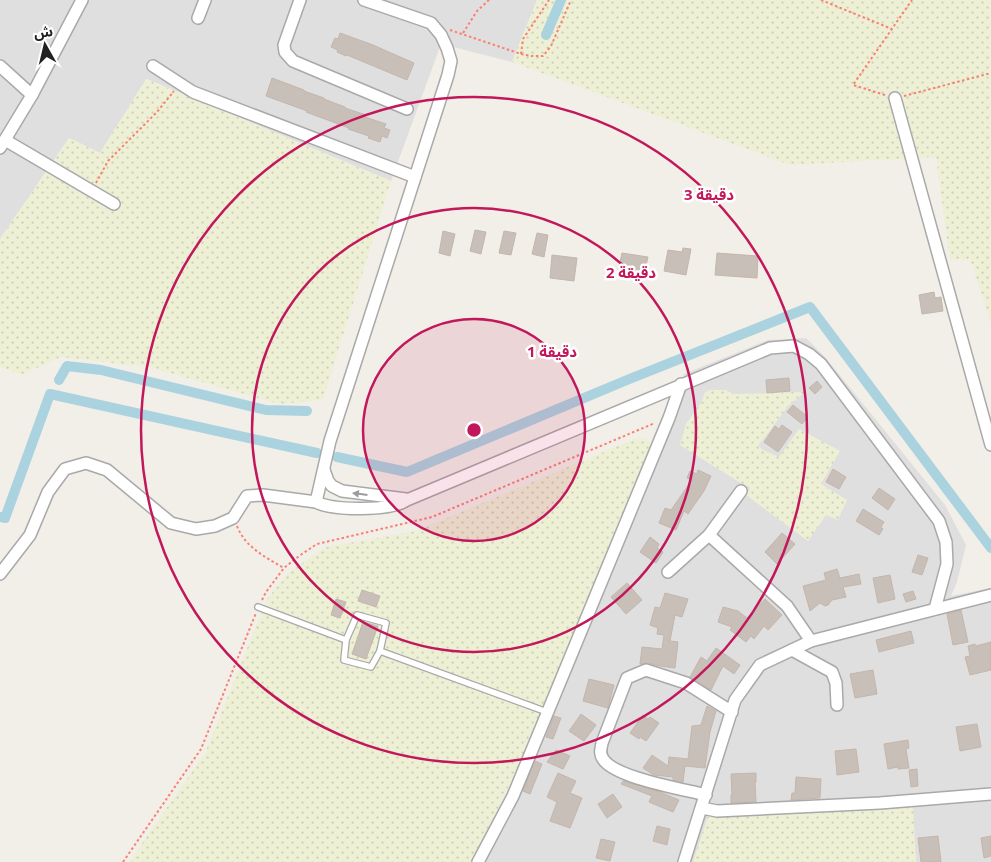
<svg xmlns="http://www.w3.org/2000/svg" width="991" height="862" font-family="'Noto Sans','Noto Sans Arabic',sans-serif">
<style>
.residential{fill:#e0dfdf}
.farmland{fill:url(#farmland-dots)}
.lines{fill:none;stroke-linecap:round;stroke-linejoin:round}
.canal{stroke:#aad3df;stroke-width:10}
.building{fill:#c7bfb8;stroke:#c4b6ab}
.service-casing{stroke:#a9a9a9;stroke-width:8}
.minor-casing{stroke:#a9a9a9;stroke-width:14}
.path{stroke:#fa8072;stroke-width:2;stroke-dasharray:2.5 2.5;stroke-linecap:butt}
.service{stroke:#fff;stroke-width:5.5}
.minor{stroke:#fff;stroke-width:11}
.oneway{fill:#9c9c9c}
.ring{fill:none;stroke:#c2185b;stroke-width:2.5}
.centre{fill:#c2185b;stroke:#fff;stroke-width:2.5}
.ring-label{font-size:15px;text-anchor:middle;font-weight:bold;fill:#c2185b;stroke:#fff;stroke-width:5;stroke-linejoin:round;paint-order:stroke}
</style>
<defs>
<pattern id="farmland-dots" width="8" height="8" patternUnits="userSpaceOnUse" patternTransform="scale(1.25)"><rect width="8" height="8" fill="#eef0d5"/><path d="M2 2h.1M6 6h.1" fill="none" stroke="#ccceb7" stroke-width="1.8" stroke-linecap="round"/></pattern>
</defs>
<rect width="100%" height="100%" fill="#f2efe9"/>
<g class="residential">
<path d="M0,0H537L512,62L441,44L391,181L147,79L100,153L69,138L0,239Z"/>
<path d="M806,338L825,357L945,505L966,545L957,582L951,596L991,588V862H482L677,405L684,374L768,340Z"/>
</g>
<g class="farmland">
<path d="M537,0H991V323L970,259L950,260L936,157L790,165L512,62Z"/>
<path d="M146,79L391,181L323,400L279,404L149,367L61,357L21,375L0,367V239L69,138L100,153Z"/>
<path d="M710,390H726L733,394L805,392L788,406L758,446L763,450L779,457L799,429L840,451L821,484L847,500L838,520L826,515L808,541L746,495L750,489L680,445L686,424L701,403L705,392Z"/>
<path d="M646,438L651,443V449L536,728L473,862H129L205,753L267,599L289,572L326,547L416,531L634,439Z"/>
<path d="M913,806L916,862H693L708,816Z"/>
</g>
<g class="lines">
<g class="canal">
<path d="M546,35L561,0"/>
<path d="M59,380L67,366L101,370L266,410L307,411"/>
<path d="M337,457L407,472L627,380L810,307L991,548"/>
<path d="M0,517L5,518L50,394L317,453"/>
</g>
</g>
<g class="building">
<path d="M340,33L373,45L414,63L407,80L347,55L346,56L337,52L338,50L331,47L335,38L338,39Z"/>
<path d="M272,78L304,90V91L324,98V99L345,107V108L366,115L365,117L386,124L384,128L390,130L387,138L382,136L380,142L368,138L369,136L348,129L349,128L306,112L307,111L266,96Z"/>
<path d="M475,230L486,232L481,254L470,251Z"/>
<path d="M443,231L455,234L450,256L439,253Z"/>
<path d="M504,231L516,233L511,255L499,253Z"/>
<path d="M537,233L548,235L544,257L532,254Z"/>
<path d="M683,248L691,249L686,275L664,271L668,250L682,252Z"/>
<path d="M622,253L648,257L643,279L617,275Z"/>
<path d="M717,253L758,256L757,278L715,275Z"/>
<path d="M552,255L577,258L574,281L550,278Z"/>
<path d="M934,292L935,298L941,297L943,311L922,314L919,295Z"/>
<path d="M789,378L790,391L767,393L766,380Z"/>
<path d="M817,381L822,387L815,394L809,388Z"/>
<path d="M793,405L808,417L802,424L787,412Z"/>
<path d="M782,425L792,432L778,452L764,442L775,426L779,429Z"/>
<path d="M833,469L846,477L839,489L826,482Z"/>
<path d="M698,470L711,476L704,491L688,514L684,511L676,530L659,523L665,508L671,510L692,480L687,478L690,471L697,474Z"/>
<path d="M879,488L895,499L888,510L872,498Z"/>
<path d="M863,509L884,522L881,527L883,529L879,535L856,521Z"/>
<path d="M782,533L795,544L777,564L765,552Z"/>
<path d="M650,537L659,544L657,548L663,552L656,563L640,552Z"/>
<path d="M918,555L928,558L922,575L912,572Z"/>
<path d="M837,569L840,578L859,574L861,584L843,587L846,597L832,600L828,605L825,606L820,603L810,611L803,586L826,580L824,573Z"/>
<path d="M890,575L895,599L878,603L873,578Z"/>
<path d="M627,583L642,600L626,614L611,597Z"/>
<path d="M362,590L380,596L376,607L358,601Z"/>
<path d="M913,591L916,599L906,602L903,594Z"/>
<path d="M665,593L688,599L682,617L675,615L670,641L678,642L675,668L660,666L648,663L640,664L642,647L662,649L664,635L657,634L658,628L650,625L655,607L660,608Z"/>
<path d="M336,599L346,602L340,618L331,615Z"/>
<path d="M765,599L782,615L768,630L764,626L754,639L751,636L746,642L730,630L732,627L718,622L723,607L738,611L747,618Z"/>
<path d="M961,610L968,642L953,645L947,614Z"/>
<path d="M363,622L378,626L366,659L352,654Z"/>
<path d="M911,631L914,643L879,652L876,640Z"/>
<path d="M991,642V670L970,675L965,657L970,656L968,646L975,644L976,646Z"/>
<path d="M716,648L740,665L734,674L723,666L711,690L690,677L701,657L707,661Z"/>
<path d="M873,670L877,694L855,698L850,674Z"/>
<path d="M589,679L614,685L608,708L583,701Z"/>
<path d="M707,706L716,711L710,732L705,768L685,766L683,782L673,780V777L654,775L643,768L652,755L668,766L669,757L688,759L692,726L701,725Z"/>
<path d="M581,714L596,725L584,741L569,731Z"/>
<path d="M643,715L648,719L650,717L659,723L646,741L640,737L639,739L630,733Z"/>
<path d="M554,716L561,718L553,739L546,737Z"/>
<path d="M977,724L981,747L960,751L956,727Z"/>
<path d="M908,740L909,748L906,749L909,768L898,769V767L888,769L884,744Z"/>
<path d="M856,749L859,772L837,775L835,751Z"/>
<path d="M556,750L570,756L563,769L547,762Z"/>
<path d="M535,761L542,764L530,794L523,791Z"/>
<path d="M917,769L918,786L911,787L909,770Z"/>
<path d="M558,773L576,781L570,793L582,798L570,828L550,821L557,802L547,797Z"/>
<path d="M756,773V782H755L756,802L731,803V795H732L731,774Z"/>
<path d="M796,777L821,779L820,798L791,800L792,793H795Z"/>
<path d="M623,781L660,792L679,800L673,812L649,802L652,796L621,784Z"/>
<path d="M613,794L622,807L607,818L598,804Z"/>
<path d="M657,826L670,829L667,845L653,841Z"/>
<path d="M938,836L941,862H921L918,838Z"/>
<path d="M991,836V856L984,858L981,838Z"/>
<path d="M601,839L615,842L610,861L596,858Z"/>
</g>
<g class="lines">
<g class="service-casing">
<g id="service">
<path d="M258,607L346,640L357,615L386,623L380,651L547,712"/>
<path d="M346,640L344,660L371,667L380,651"/>
</g>
</g>
<g class="minor-casing">
<g id="minor">
<path d="M300,0L284,45L285,52L293,61L407,109"/>
<path d="M198,18L205,0"/>
<path d="M0,66L32,95"/>
<path d="M153,66L193,92L415,177"/>
<path d="M895,98L991,445"/>
<path d="M5,140L114,204"/>
<path d="M0,148L32,95L82,0"/>
<path d="M324,470L328,481L332,486L342,491L406,499"/>
<path d="M316,502L330,441L448,75L451,61L447,48L441,35L431,23L364,0"/>
<path d="M709,535L741,491"/>
<path d="M668,572L709,535L787,606L811,641"/>
<path d="M0,574L30,535L48,492L65,469L86,463L107,470L171,523L196,529L215,526L233,518L247,496L263,495L316,502C334,511 391,511 407,500L770,348L794,346L809,354L821,364L939,521L946,542L947,564L935,609"/>
<path d="M792,650L832,672L836,683L837,705"/>
<path d="M706,795C683,789 615,778 603,759C599,753 601,749 602,743L627,678L646,670L686,683L732,712"/>
<path d="M702,808L717,811L880,803L991,794"/>
<path d="M478,862L513,796L669,418L681,384"/>
<path d="M684,862L735,700L760,665L811,641L991,595"/>
</g>
</g>
<g class="path">
<path d="M821,0L892,29"/>
<path d="M450,30L521,54L531,56H543L551,46L571,0"/>
<path d="M463,33L477,11L489,0"/>
<path d="M521,54L523,39L549,0"/>
<path d="M885,95L853,85L912,0"/>
<path d="M904,96L991,73"/>
<path d="M96,183L108,161L157,112L174,91"/>
<path d="M237,526C245,547 265,557 284,568"/>
<path d="M262,600L266,592L284,568L299,556L317,544L432,517L655,423"/>
<path d="M123,862L201,749L256,613"/>
</g>
<use href="#service" class="service"/>
<use href="#minor" class="minor"/>
</g>
<defs><path id="oneway-solid" d="M-6-.8H1V-3.2L6.5 0L1 3.2V.8H-6Z" transform="scale(1.25)"/></defs>
<use class="oneway" href="#oneway-solid" transform="translate(360 494) rotate(-173)"/>
<circle cx="474" cy="430" r="111" fill="#c2185b" fill-opacity=".12"/>
<g class="ring">
<circle cx="474" cy="430" r="111"/>
<circle cx="474" cy="430" r="222"/>
<circle cx="474" cy="430" r="333"/>
</g>
<circle cx="474" cy="430" r="8" class="centre"/>
<g class="ring-label">
<text x="709" y="200">3 دقيقة</text>
<text x="631" y="278">2 دقيقة</text>
<text x="552" y="357">1 دقيقة</text>
</g>
<g transform="translate(45 45) rotate(352)" stroke="#ffffff" stroke-width="4" paint-order="stroke">
<path d="M0-4L9 19L0 12L-9 19Z" fill="#222222"/>
<text y="-8" font-size="14" font-weight="bold" text-anchor="middle" fill="#222222">ش</text>
</g>
</svg>
